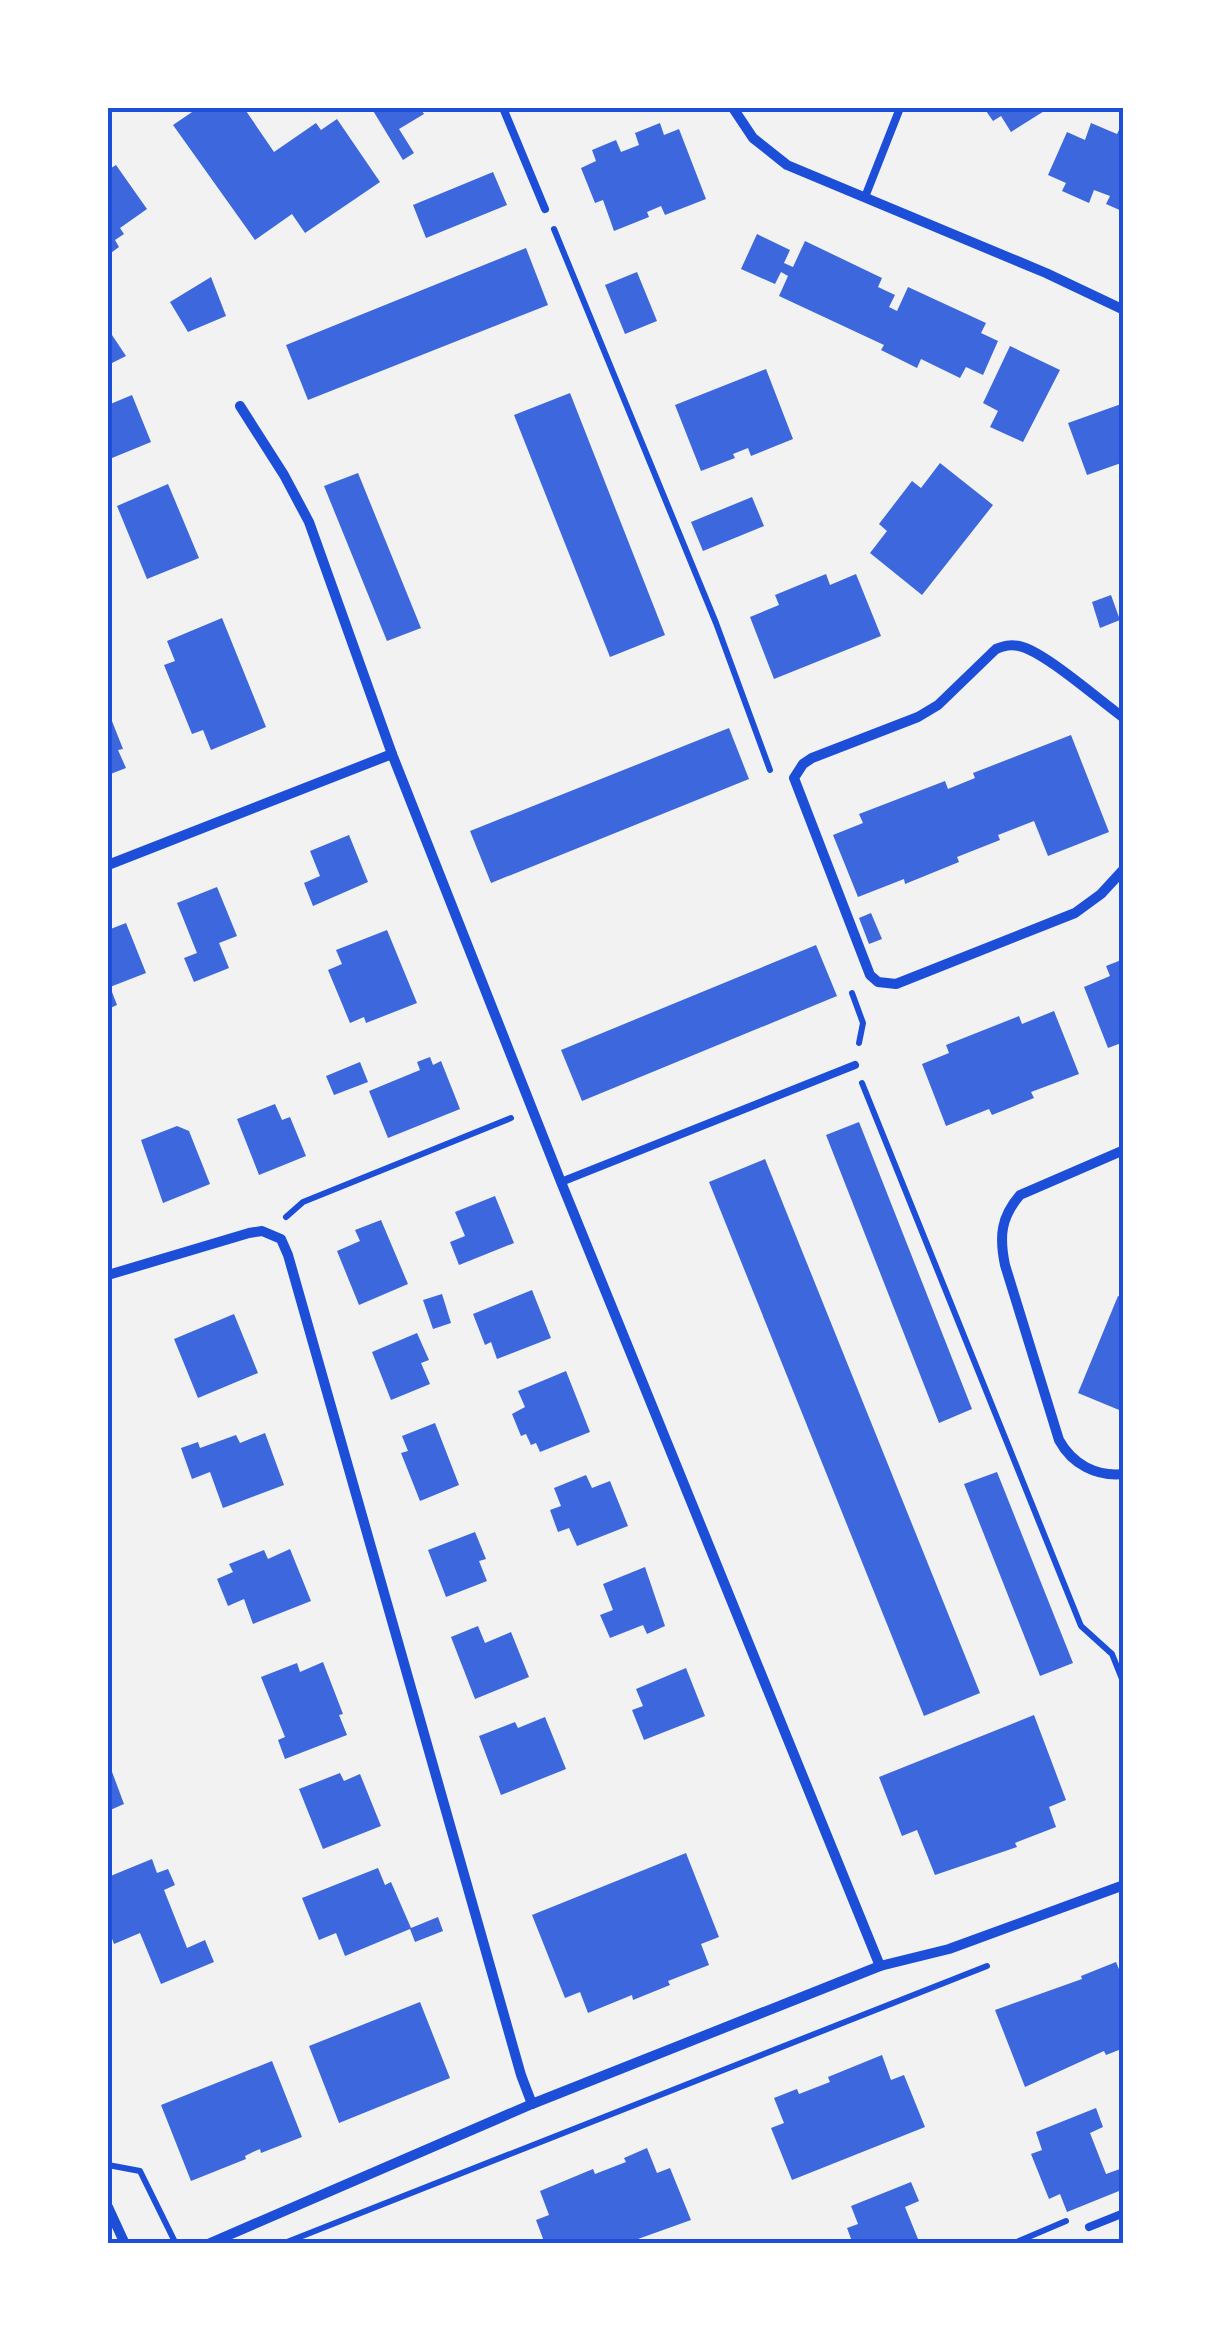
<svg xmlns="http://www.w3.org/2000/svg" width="1231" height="2351" font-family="Inter,sans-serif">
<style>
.building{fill:#3d67dc}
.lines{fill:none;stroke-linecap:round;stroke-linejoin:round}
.path{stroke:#1d4ed8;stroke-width:6}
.service{stroke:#1d4ed8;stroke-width:8}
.minor{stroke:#1d4ed8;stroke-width:10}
.neatline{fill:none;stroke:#1d4ed8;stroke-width:4}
</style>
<rect width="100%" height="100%" fill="#f2f2f2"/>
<g class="building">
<path d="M198,108H244L274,152L316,123L321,130L337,119L380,182L305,233L292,214L255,240L173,125Z"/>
<path d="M375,108H420L424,114L399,129L414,153L403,160L372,109Z"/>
<path d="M984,108H1049L1011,132L1001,116L993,121Z"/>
<path d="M660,123L664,135L679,129L706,199L665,215L661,206L647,212L649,217L614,231L603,200L595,203L581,168L596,161L592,150L616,140L621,152L639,145L635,133Z"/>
<path d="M1091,123L1117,134L1121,126L1124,128V212L1106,204L1110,196L1094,190L1089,203L1062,191L1066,183L1048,175L1067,132L1085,140Z"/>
<path d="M116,165L147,209L120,228L124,234L115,240L119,247L108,255V170Z"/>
<path d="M493,172L507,205L426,238L413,205Z"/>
<path d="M757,234L790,250L784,263L793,267L805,241L882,278L878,287L895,295L889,307L897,311L908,287L986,323L981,333L998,341L983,375L966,367L960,378L921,359L917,368L881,350L884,345L779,296L788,276L781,272L775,284L741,269Z"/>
<path d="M526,248L548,305L308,400L286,345Z"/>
<path d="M637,272L657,321L625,334L605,285Z"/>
<path d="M211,277L226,316L188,332L170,302Z"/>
<path d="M108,329L126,356L108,365Z"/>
<path d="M1010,346L1060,370L1023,442L990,427L998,411L983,403Z"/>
<path d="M766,369L793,439L751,456L748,448L733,454L735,458L701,471L675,405Z"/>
<path d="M570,393L665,635L610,657L514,415Z"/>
<path d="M132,395L151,442L112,458L108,447V405Z"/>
<path d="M1124,403V462L1087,475L1068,423Z"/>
<path d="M940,463L993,505L922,595L870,553L887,531L879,524L912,481L921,488Z"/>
<path d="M358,473L421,628L387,641L324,486Z"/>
<path d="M168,484L199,558L147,579L117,506Z"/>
<path d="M752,497L764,526L703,551L691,522Z"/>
<path d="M826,574L830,585L856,574L881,636L774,679L750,617L779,605L775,595Z"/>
<path d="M1111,595L1120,620L1100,628L1092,602Z"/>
<path d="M222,618L266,727L211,750L203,730L192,734L164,665L175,661L167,641Z"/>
<path d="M108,711L123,749L118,750L126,768L108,775Z"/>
<path d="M729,728L749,779L491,883L470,831Z"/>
<path d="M1071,735L1109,832L1048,856L1034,821L998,835L1000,840L957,857L959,862L905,884L904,879L858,897L833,835L863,823L859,814L945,781L948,789L975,778L973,773Z"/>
<path d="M349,835L368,882L313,906L304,883L320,876L310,851Z"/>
<path d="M217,887L237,936L219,943L229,968L194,982L184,958L197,953L177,903Z"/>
<path d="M871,913L882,939L869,944L859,918Z"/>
<path d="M126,923L146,973L110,987L117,1005L108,1009V930Z"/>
<path d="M387,930L417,1003L366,1023L364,1017L350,1023L328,970L342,964L336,950Z"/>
<path d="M816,945L837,996L582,1101L561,1050Z"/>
<path d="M1124,959V1042L1108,1048L1084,987L1110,976L1106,966Z"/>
<path d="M1054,1011L1079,1074L1031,1092L1034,1098L1012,1107L992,1115L989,1109L946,1126L922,1064L949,1053L946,1045L1019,1016L1022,1024Z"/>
<path d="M430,1057L433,1065L441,1061L460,1109L388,1138L369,1091L420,1070L417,1062Z"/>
<path d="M360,1062L368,1082L334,1095L326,1076Z"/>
<path d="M275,1104L282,1120L290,1117L306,1156L259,1175L237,1119Z"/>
<path d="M859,1122L972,1409L939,1423L826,1135Z"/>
<path d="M177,1126L189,1131L210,1184L163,1203L141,1140Z"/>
<path d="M765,1159L980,1693L924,1716L709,1182Z"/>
<path d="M495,1196L514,1243L459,1265L450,1242L465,1236L455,1212Z"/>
<path d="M381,1220L408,1284L359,1305L337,1251L360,1241L355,1230Z"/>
<path d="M532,1290L551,1338L497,1359L491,1342L485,1345L473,1314Z"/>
<path d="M442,1294L451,1323L433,1329L423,1300Z"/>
<path d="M1118,1296L1124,1298V1412L1078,1393Z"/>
<path d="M234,1314L258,1373L198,1398L174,1339Z"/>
<path d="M417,1333L429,1360L421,1363L430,1384L391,1400L372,1352Z"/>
<path d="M566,1371L590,1432L540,1452L536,1443L531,1445L526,1434L521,1436L512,1414L525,1407L518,1391Z"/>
<path d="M435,1423L459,1485L420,1501L401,1453L408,1451L402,1436Z"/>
<path d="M265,1433L284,1485L223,1508L210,1472L192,1479L181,1448L198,1442L200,1448L236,1435L240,1443Z"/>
<path d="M997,1472L1073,1663L1040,1676L964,1484Z"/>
<path d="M586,1475L592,1488L610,1481L628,1526L577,1546L569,1528L558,1532L550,1510L561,1506L554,1488Z"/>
<path d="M475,1532L486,1559L479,1561L487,1581L446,1597L428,1550Z"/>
<path d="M290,1549L311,1601L253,1624L244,1599L228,1606L217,1579L233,1572L229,1564L264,1550L268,1559Z"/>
<path d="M645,1567L665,1626L647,1634L643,1625L610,1638L600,1615L613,1610L603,1584Z"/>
<path d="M478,1626L485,1643L511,1632L529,1677L475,1699L451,1637Z"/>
<path d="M323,1662L343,1714L339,1715L347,1735L285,1759L278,1740L285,1737L261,1677L297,1663L300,1672Z"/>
<path d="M686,1668L705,1716L644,1740L632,1710L643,1706L636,1689Z"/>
<path d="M1034,1715L1066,1800L1049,1807L1056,1827L1015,1843L1017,1847L935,1875L917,1830L902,1836L879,1777Z"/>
<path d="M545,1717L566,1769L501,1795L479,1736L515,1722L518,1728Z"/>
<path d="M108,1761L124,1804L108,1811Z"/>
<path d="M340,1773L344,1781L360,1774L381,1826L323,1849L299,1789Z"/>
<path d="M686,1853L719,1937L701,1944L709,1965L668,1981L670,1985L633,2000L632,1995L588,2013L580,1992L565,1998L532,1915Z"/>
<path d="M152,1859L157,1873L168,1869L175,1885L164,1890L187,1948L205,1940L214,1962L161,1984L140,1933L114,1944L108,1928V1877Z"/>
<path d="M378,1868L385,1885L391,1882L411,1928L438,1917L443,1931L415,1942L410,1929L345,1956L336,1933L319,1940L302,1898Z"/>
<path d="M1116,1962L1124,1981V2048L1106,2055L1104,2051L1025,2087L995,2010L1082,1979L1081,1976Z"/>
<path d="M420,2002L450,2078L339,2123L309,2046Z"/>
<path d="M882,2055L891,2080L904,2075L925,2127L792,2180L771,2128L784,2123L774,2098L797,2089L799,2094L830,2082L828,2077Z"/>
<path d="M272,2061L302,2137L261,2153L260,2149L253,2152L245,2156L246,2159L191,2181L161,2105Z"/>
<path d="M1096,2108L1103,2127L1090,2133L1106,2174L1120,2169L1124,2189L1067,2212L1060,2194L1049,2199L1031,2154L1042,2150L1036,2132Z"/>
<path d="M647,2148L657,2173L670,2168L691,2220L624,2244H545L536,2220L549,2215L540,2191L593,2169L595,2174L626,2162L624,2158Z"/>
<path d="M911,2182L919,2201L905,2207L920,2244H853L847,2228L858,2224L851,2206Z"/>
</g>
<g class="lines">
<g class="path">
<path d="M554,229L716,623L770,770"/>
<path d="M852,993L863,1023L859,1043"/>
<path d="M862,1083L1081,1626L1112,1654L1124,1684"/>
<path d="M286,1217L303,1202L511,1118"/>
<path d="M108,2165L140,2171L176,2244"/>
<path d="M282,2244L987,1966"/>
<path d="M1012,2244L1066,2221"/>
</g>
<g class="service">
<path d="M503,108L545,209"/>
<path d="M865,197L900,108"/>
<path d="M561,1182L855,1065"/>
<path d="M1089,2227L1124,2213"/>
</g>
<g class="minor">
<path d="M733,108L753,138L787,165L1046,273L1124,310"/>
<path d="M240,406L284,475L309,522L392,754L561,1182L880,1966"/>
<path d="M1124,718C1100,701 1044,651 1019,646C1010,644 1004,646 996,649L938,705L918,717L812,758L803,764L794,778L870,975L878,982L896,984L1075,913L1101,894L1124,869"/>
<path d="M108,865L392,754"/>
<path d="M1124,1150L1020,1195C1001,1217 999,1236 1005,1265L1059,1440C1072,1464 1096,1477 1124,1474"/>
<path d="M108,1275L249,1233L262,1231L281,1239L288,1255L521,2075L532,2104"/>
<path d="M108,2207L125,2244"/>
<path d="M208,2244L532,2104L880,1966L949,1949L1124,1885"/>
</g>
</g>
<rect width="1231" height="2351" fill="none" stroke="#ffffff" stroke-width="220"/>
<rect x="110" y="110" width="1011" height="2131" class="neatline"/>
</svg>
